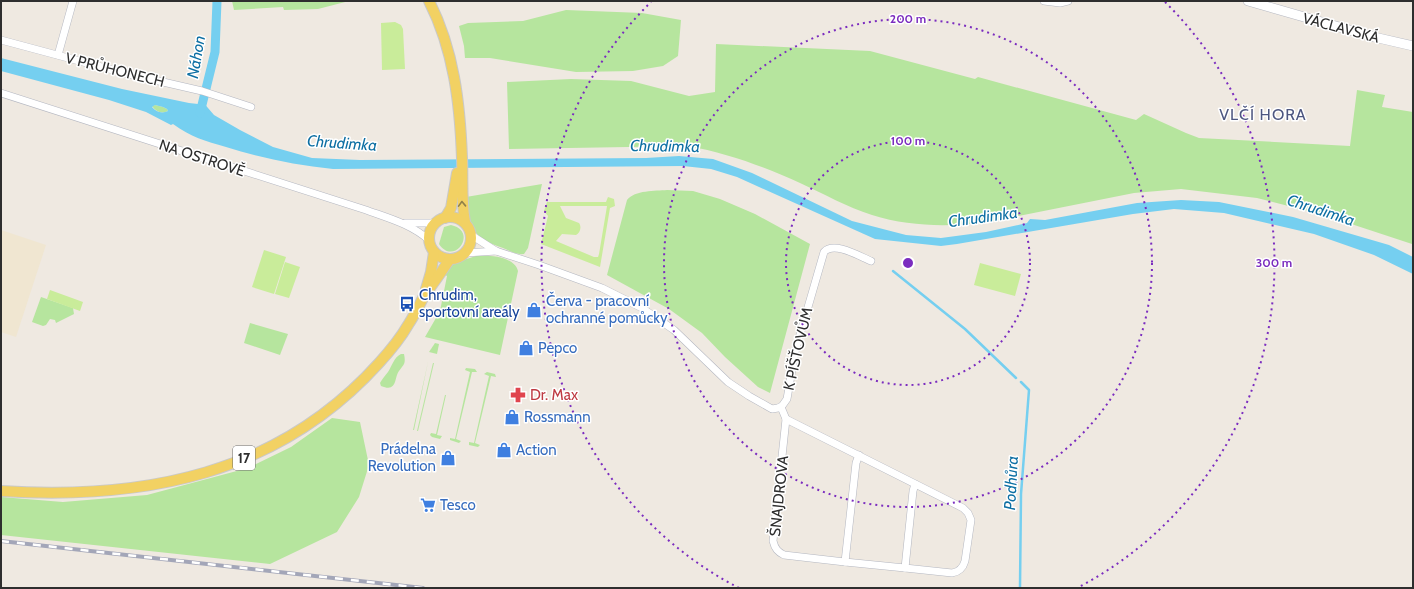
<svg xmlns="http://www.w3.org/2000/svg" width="1414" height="589" font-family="Cabin,sans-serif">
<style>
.education{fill:#f0e6d1}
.green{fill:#b6e59e}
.pitch{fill:#c9ec9a;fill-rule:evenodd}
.water{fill:#75cff0;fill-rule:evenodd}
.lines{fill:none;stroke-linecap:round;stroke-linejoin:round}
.stream{stroke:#75cff0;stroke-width:2.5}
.canal{stroke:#75cff0;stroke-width:9}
.street-casing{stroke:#b4b7c1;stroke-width:8}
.secondary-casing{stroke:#b4b7c1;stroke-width:10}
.primary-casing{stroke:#c9c9c9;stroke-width:12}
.street{stroke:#fff;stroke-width:7}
.secondary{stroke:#fff;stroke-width:9}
.primary{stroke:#f2d163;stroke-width:10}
.rail-casing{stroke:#a3a6b8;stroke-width:4}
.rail{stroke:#fff;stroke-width:2.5;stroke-dasharray:8;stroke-linecap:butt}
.oneway{stroke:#908048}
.ring{fill:none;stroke:#7b2cbf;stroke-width:2;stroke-dasharray:2 4}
.labels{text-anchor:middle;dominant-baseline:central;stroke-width:3;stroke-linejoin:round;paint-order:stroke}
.shield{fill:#fff;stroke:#6d6d6d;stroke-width:1}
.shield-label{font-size:14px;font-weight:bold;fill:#2e2e2e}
.street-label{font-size:15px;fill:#2e2e2e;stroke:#fff}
.transit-label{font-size:15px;fill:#164399;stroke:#fff;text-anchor:start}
.shop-label{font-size:15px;fill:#366cbe;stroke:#fff;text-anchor:start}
.health-label{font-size:15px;fill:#be3a42;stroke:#fff;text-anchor:start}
.water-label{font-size:16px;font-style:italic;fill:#0d6fa3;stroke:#fff}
.neighbourhood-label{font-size:16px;letter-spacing:1px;fill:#4d5680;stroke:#fff}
.centre{fill:#7b2cbf;stroke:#fff;stroke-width:2}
.ring-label{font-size:12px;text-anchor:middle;font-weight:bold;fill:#7b2cbf;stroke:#fff;stroke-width:3;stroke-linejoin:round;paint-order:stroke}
</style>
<rect width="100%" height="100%" fill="#efe9e1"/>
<path class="education" d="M1,230L46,245L16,337L1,332Z"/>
<g class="green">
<path d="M232,1H349L318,9L284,10L283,7L234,10Z"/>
<path d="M566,10L642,13L681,20L678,56L663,66L633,71L576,72L490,58H465L464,46L459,26L468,23L523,21Z"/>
<path d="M716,44L870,51L975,79L978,77L1136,120L1144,114L1186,133L1199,138L1350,146L1357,90L1385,95L1382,107L1413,112V242L1412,244L1327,216L1257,198L1181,189L1134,193L989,222C950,227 910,227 872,215C847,207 824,194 800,183C765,167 727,153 688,146L509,149L507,82L571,79L631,81L689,96L715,92Z"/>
<path d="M155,105L163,107L167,109L168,111C162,114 156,112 152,106Z"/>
<path d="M542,184L528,248L524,254C517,255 510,251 503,248C471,237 471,229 466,197Z"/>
<path d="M667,190L693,191L720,199L755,214L810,244L770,393L758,387L725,357L702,333L669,309L607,275L627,200C635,190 655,191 667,190Z"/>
<path d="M451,225C479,231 454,267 439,244L444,227Z"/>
<path d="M476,256C489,255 514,256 518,271L500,355L425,337L440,311L447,276L444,274L454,263Z"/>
<path d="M41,297L73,308L74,314L56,323L55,320L50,319L46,325L43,326L32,322Z"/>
<path d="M250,323L288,334L280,355L244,343Z"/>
<path d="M435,343L439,344L437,354L429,352Z"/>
<path d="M401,354H404C406,364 404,364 399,371C394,377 398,393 381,386L380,383C382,379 385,376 388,372C392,366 394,357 401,354Z"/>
<path d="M428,362L414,430H413Z"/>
<path d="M433,363H434L418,431H417Z"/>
<path d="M466,368L475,369L477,372H472L456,439L461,441L459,443L450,440V438L455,439L470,372L465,370Z"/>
<path d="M487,372L495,374L496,377L491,376L475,443L480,445L478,447L469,445V442L474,443L489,376L484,374Z"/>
<path d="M445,395H446L437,435L442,436L440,439L432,437L430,435L431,433L436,434Z"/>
<path d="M332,418L360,422L369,465L359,497L337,532L270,564L1,535V497L63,502L147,495L248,468L291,447Z"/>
</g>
<g class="pitch">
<path d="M395,22L401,25L403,29L405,69L382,70L381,23Z"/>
<path d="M608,197L614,199L615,206L610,208L600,267L541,244L548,216L544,211L547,202H606ZM560,206H607L599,254L598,257H594L556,241L562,234L576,235C580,233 582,227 579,223L566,218Z"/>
<path d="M264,250L286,257L274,294L252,287Z"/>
<path d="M285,262L300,267L289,298L275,294Z"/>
<path d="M980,263L1021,274L1015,296L974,285Z"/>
<path d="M50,290L83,302L80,311L47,299Z"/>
</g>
<path class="water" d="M1,58L122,89L189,103L198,104L202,101L214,115L240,130L273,147L312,158L360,160L646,158L679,156L713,159L752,173L852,221L906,235L941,238L986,232L1027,223L1030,219L1045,220L1137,203L1181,200L1219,202L1293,217L1389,245L1413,257V274L1374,255L1314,234L1224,213L1174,209L1133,214L957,244L941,246L875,239L737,177L711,169L683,166L333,169C296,165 261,158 226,147C205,141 191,137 173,124L171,125L146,112L109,100L1,71ZM155,105L163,107L167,109L168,111C162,114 156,112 152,107Z"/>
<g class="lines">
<g class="stream">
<path d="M893,271L965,329L1016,378"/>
<path d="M1020,588L1021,494L1029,390L1021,382"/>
</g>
<path class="canal" d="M200,113L215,52L217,1"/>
<g class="street-casing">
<g id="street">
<path d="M1044,1L1060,3L1068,1"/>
<path d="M1,40L124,73L202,91L251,107"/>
<path d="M58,55L73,1"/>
<path d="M1,93L366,210C388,218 411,224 429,240"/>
<path d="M405,223H435"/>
<path d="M471,235L496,251L539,265L602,288L642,308L674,330L728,382L749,396L772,409L778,408L782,406L787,399L795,352L824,252C834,241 859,256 871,261"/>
<path d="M466,253L496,251"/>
<path d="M781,407L786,419L963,508L968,513L971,520L965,561C963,568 959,572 952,573L905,568"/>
<path d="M786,419L773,541C775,549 778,552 784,555L845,562"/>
<path d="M859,455L856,463L845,562L905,568L913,491L915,484"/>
</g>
</g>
<g class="secondary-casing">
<path id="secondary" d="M1248,1L1374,37L1413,46"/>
</g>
<g class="primary-casing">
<g id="primary">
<path d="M429,1C454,50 460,104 462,158C463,180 461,201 465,222"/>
<circle cx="450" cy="238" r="21"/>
<path d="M445,218L451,208L457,173"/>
<path d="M426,289L431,272L434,252"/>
<path d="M1,491C144,500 278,475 379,363C389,352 400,339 408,325C414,316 419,306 424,296C433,284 442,271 450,259"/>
</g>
</g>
<use href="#street" class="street"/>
<use href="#secondary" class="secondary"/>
<use href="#primary" class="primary"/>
<g class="rail-casing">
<path id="rail" d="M1,541L423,588"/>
</g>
<use href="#rail" class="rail"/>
</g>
<defs><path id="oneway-chevron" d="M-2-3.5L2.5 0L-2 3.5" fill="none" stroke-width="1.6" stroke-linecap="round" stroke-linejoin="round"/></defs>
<use class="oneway" href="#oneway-chevron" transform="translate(462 204) rotate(-92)"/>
<g class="ring">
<circle cx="908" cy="263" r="122"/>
<circle cx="908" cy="263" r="244"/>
<path d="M739 588A366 366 0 0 1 651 2M1165 2A366 366 0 0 1 1077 588"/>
</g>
<defs>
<g id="bus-bare" transform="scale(1.2)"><path d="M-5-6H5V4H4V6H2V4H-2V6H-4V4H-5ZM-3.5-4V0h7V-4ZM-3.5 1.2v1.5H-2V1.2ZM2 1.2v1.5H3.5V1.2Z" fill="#1a4fb4" stroke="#fff" stroke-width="2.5" paint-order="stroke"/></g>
<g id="shop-bare" transform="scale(1.2)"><path d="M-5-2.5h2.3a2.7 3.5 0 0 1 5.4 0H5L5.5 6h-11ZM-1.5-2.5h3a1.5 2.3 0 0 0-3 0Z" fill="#3f7fe0" stroke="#fff" stroke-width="2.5" paint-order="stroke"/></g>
<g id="pharmacy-bare" transform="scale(1.2)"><path d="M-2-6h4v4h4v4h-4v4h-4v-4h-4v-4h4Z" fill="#e0444e" stroke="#fff" stroke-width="2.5" paint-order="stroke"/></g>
<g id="supermarket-bare" transform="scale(1.2)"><path d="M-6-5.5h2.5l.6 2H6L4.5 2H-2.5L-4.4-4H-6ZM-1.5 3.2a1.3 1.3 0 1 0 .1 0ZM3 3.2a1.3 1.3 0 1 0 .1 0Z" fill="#3f7fe0" stroke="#fff" stroke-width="2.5" paint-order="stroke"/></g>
</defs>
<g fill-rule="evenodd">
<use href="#bus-bare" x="407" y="304"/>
<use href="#shop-bare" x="534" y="310"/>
<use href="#shop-bare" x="526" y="348"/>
<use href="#pharmacy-bare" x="518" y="395"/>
<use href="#shop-bare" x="512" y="417"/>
<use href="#shop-bare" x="504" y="450"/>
<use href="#shop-bare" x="448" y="458"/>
<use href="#supermarket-bare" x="428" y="505"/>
</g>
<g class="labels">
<rect class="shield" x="233" y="446" width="22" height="24" rx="3"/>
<g class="shield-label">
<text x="244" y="458">17</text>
</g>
<g class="street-label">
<text transform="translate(1341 28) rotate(15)">VÁCLAVSKÁ</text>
<text transform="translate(115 70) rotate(14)">V PRŮHONECH</text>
<text transform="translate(202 158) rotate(18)">NA OSTROVĚ</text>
<text transform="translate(798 349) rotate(-77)">K PÍŠŤOVŮM</text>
<text transform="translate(779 496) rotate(-84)">ŠNAJDROVA</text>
</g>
<g class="transit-label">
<text x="419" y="295">Chrudim,<tspan x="419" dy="17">sportovní areály</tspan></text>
</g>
<g class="shop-label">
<text x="546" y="301">Červa - pracovní<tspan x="546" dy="17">ochranné pomůcky</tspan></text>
<text x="538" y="348">Pepco</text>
<text x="524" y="417">Rossmann</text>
<text x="436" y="449" text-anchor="end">Prádelna<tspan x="436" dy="17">Revolution</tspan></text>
<text x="516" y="450">Action</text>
<text x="440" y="505">Tesco</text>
</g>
<g class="health-label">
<text x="530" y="395">Dr. Max</text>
</g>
<g class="water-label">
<text transform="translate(196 57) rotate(-80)">Náhon</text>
<text transform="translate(342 143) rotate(4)">Chrudimka</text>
<text transform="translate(665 146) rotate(1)">Chrudimka</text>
<text transform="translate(1321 210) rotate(18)">Chrudimka</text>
<text transform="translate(983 217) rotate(-8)">Chrudimka</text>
<text transform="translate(1011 483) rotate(-87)">Podhůra</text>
</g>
<g class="neighbourhood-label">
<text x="1263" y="114">VLČÍ HORA</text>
</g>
</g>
<circle cx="908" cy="263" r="6" class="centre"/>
<g class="ring-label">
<text x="908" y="23">200 m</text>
<text x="908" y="145">100 m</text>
<text x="1274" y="267">300 m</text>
</g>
<rect width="1414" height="589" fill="none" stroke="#2e2e2e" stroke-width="4"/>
</svg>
